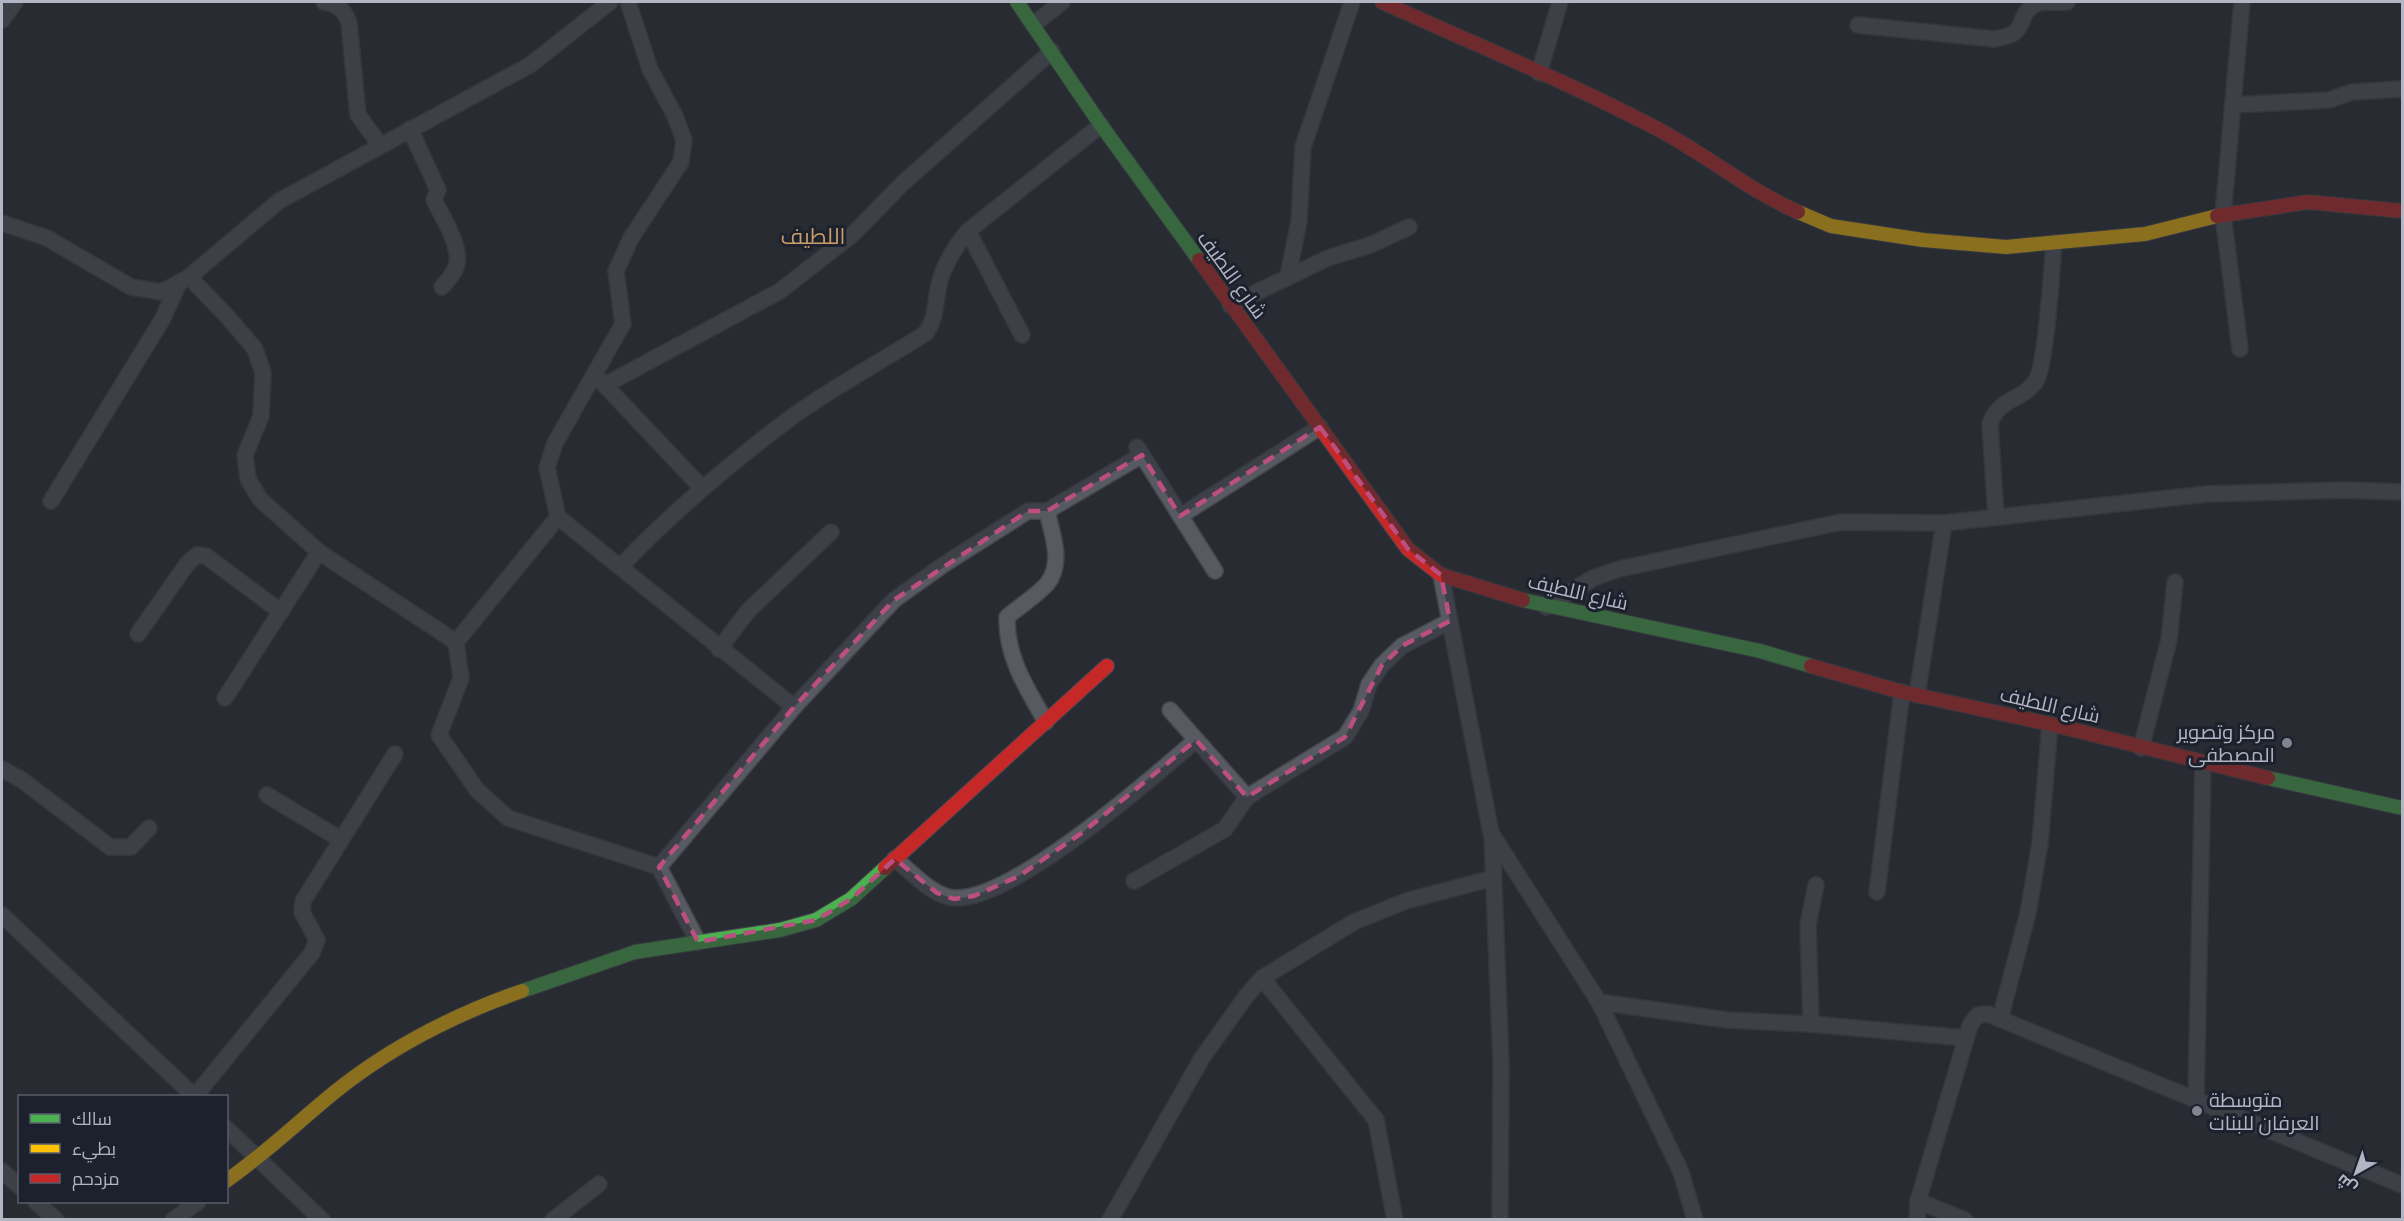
<svg xmlns="http://www.w3.org/2000/svg" width="2404" height="1221" font-family="Cabin,Cairo,sans-serif">
<style>
.lines{fill:none;stroke-linecap:round;stroke-linejoin:round}
.street-casing{stroke:#44464c;stroke-width:18}
.fast-casing{stroke:#46484f;stroke-width:16}
.slow-casing{stroke:#46484f;stroke-width:16}
.jam-casing{stroke:#46484f;stroke-width:16}
.street{stroke:#585a61;stroke-width:15}
.fast{stroke:#4caf50;stroke-width:14}
.slow{stroke:#ffc107;stroke-width:14}
.jam{stroke:#c62828;stroke-width:14}
.marked{fill:none;stroke:#bc4f80;stroke-width:4.5;stroke-dasharray:12 8;stroke-linejoin:round}
.poi-dot{fill:#828591;stroke:#1c212d;stroke-width:2}
.labels{text-anchor:middle;dominant-baseline:central;stroke-width:6;stroke-linejoin:round;paint-order:stroke}
.street-label{font-size:20px;fill:#b2b6c4;stroke:#1c212d}
.poi-label{font-size:20px;fill:#b2b6c4;stroke:#1c212d;text-anchor:end}
.quarter-label{font-size:22px;fill:#c99e68;stroke:#1c212d}
</style>
<rect width="100%" height="100%" fill="#282b32"/>
<g class="lines">
<g class="street-casing">
<g id="street">
<path d="M324,2C339,5 344,9 349,23L358,115L380,145"/>
<path d="M628,2L650,69L675,116L684,140L681,162L631,238L616,271L623,324L555,443L547,468L558,517L794,707"/>
<path d="M2,20L15,2"/>
<path d="M1033,25L1062,2"/>
<path d="M1858,25L1994,39C2031,34 2014,18 2034,5C2044,0 2056,3 2067,2"/>
<path d="M1539,73L1560,2"/>
<path d="M2233,105L2329,100L2352,92L2402,89"/>
<path d="M410,129L438,190L434,200C442,217 463,248 456,267C454,274 447,281 442,287"/>
<path d="M2,223L47,238L131,287L162,292L189,277L279,201L530,65L610,2"/>
<path d="M968,231L1022,335"/>
<path d="M1288,276L1299,221L1303,147L1352,2"/>
<path d="M189,277L226,315L255,349L263,373L261,416L245,455L248,479L260,499L319,552L456,642"/>
<path d="M1230,305L1328,258L1370,245L1409,227"/>
<path d="M2240,349L2223,215L2242,2"/>
<path d="M599,379L702,488"/>
<path d="M605,385L780,291L853,234L903,183L1052,51"/>
<path d="M1137,447L1215,571"/>
<path d="M51,501L162,320L179,283"/>
<path d="M1180,516L1320,427"/>
<path d="M558,517L456,642L461,678L439,735L477,790L508,818L659,867L698,942"/>
<path d="M1996,517L1990,424C1999,397 2021,402 2036,381C2046,365 2052,267 2054,243"/>
<path d="M620,567C673,511 732,462 793,416C835,386 882,361 926,333C936,318 935,306 938,289C942,267 954,248 968,231L1101,125"/>
<path d="M1441,575L1491,833L1599,1002L1681,1172L1695,1220"/>
<path d="M1546,607L1593,578L1619,569L1841,522L1944,523L2207,494L2344,490L2402,492"/>
<path d="M138,634L187,564L197,555L206,556L281,612"/>
<path d="M719,649L748,611L831,532"/>
<path d="M1917,695L1944,523"/>
<path d="M225,698L319,552"/>
<path d="M1170,710L1247,797"/>
<path d="M1046,722C1027,689 1006,657 1007,617C1020,606 1036,596 1047,584C1064,563 1052,534 1047,511"/>
<path d="M2141,748L2169,640L2175,582"/>
<path d="M2,769L22,780L110,847H131L149,828"/>
<path d="M267,795L340,839"/>
<path d="M1492,836L1501,1063L1500,1220"/>
<path d="M895,859C912,872 933,897 955,898C1012,901 1151,779 1196,740"/>
<path d="M659,867L794,707L894,600L943,565L1028,511H1047L1142,455"/>
<path d="M1134,881L1225,829L1247,797L1345,737L1361,711L1369,684L1382,665L1402,646L1450,621"/>
<path d="M1877,892L1902,692"/>
<path d="M2,915L194,1096"/>
<path d="M1262,978L1376,1120L1395,1220"/>
<path d="M1599,1002L1727,1020L1811,1024L1966,1038"/>
<path d="M2000,1019L2028,913L2040,843L2050,724"/>
<path d="M1811,1024L1808,925L1816,885"/>
<path d="M195,1096L312,953L317,940L302,912L303,901L395,754"/>
<path d="M2196,1099L2203,764"/>
<path d="M226,1128L322,1220"/>
<path d="M2,1171L20,1187"/>
<path d="M1918,1201L1965,1220"/>
<path d="M36,1202L56,1220"/>
<path d="M173,1220L198,1202"/>
<path d="M553,1220L599,1184"/>
<path d="M1110,1220L1202,1058L1247,995L1262,978L1354,922L1406,901L1493,878"/>
<path d="M1917,1220L1918,1201L1970,1025L1978,1015L1988,1014L2402,1185"/>
</g>
</g>
<g class="fast-casing">
<g id="fast">
<path d="M1017,2L1101,125L1199,260"/>
<path d="M1523,600L1760,651L1811,666"/>
<path d="M2268,778L2402,808"/>
<path d="M522,991L635,952L780,930L816,920L851,899L885,868"/>
</g>
</g>
<g class="slow-casing">
<g id="slow">
<path d="M1798,212L1831,226L1923,240L2006,247L2145,234L2217,216"/>
<path d="M226,1181C265,1154 299,1121 336,1091C391,1047 456,1014 522,991"/>
</g>
</g>
<g class="jam-casing">
<g id="jam">
<path d="M1382,2C1471,43 1566,81 1652,126C1703,152 1746,189 1798,212"/>
<path d="M2217,216L2308,202L2402,211"/>
<path d="M1199,260L1408,549L1441,575L1523,600"/>
<path d="M1811,666L1902,692L2050,724L2268,778"/>
<path d="M885,868L1107,666"/>
</g>
</g>
<use href="#street" class="street"/>
<use href="#fast" class="fast"/>
<use href="#slow" class="slow"/>
<use href="#jam" class="jam"/>
</g>
<path d="M0 0H2404V1221H0ZM1320,427L1408,549L1441,575L1450,621L1402,646L1382,665L1345,737L1247,797L1196,740L1083,832L1019,876L974,896L954,899L937,893L895,859L851,899L816,920L698,942L659,867L794,707L894,600L1028,511H1047L1142,455L1180,516Z" fill="#282b32" fill-opacity=".55" fill-rule="evenodd"/>
<path class="marked" d="M1320,427L1408,549L1441,575L1450,621L1402,646L1382,665L1345,737L1247,797L1196,740L1083,832L1019,876L974,896L954,899L937,893L895,859L851,899L816,920L698,942L659,867L794,707L894,600L1028,511H1047L1142,455L1180,516Z"/>
<g class="poi-dot">
<circle cx="2287" cy="743" r="6"/>
<circle cx="2197" cy="1111" r="6"/>
</g>
<g class="labels">
<g class="street-label">
<text transform="translate(1232 275) rotate(54)">شارع اللطيف</text>
<text transform="translate(1578 592) rotate(13)">شارع اللطيف</text>
<text transform="translate(2050 705) rotate(13)">شارع اللطيف</text>
</g>
<g class="poi-label">
<text x="2275" y="732">مركز وتصوير<tspan x="2275" dy="23">المصطفى</tspan></text>
<text x="2209" y="1100" text-anchor="start">متوسطة<tspan x="2209" dy="23">العرفان للبنات</tspan></text>
</g>
<g class="quarter-label">
<text x="813" y="236">اللطيف</text>
</g>
</g>
<rect width="2404" height="1221" fill="none" stroke="#b2b6c4" stroke-width="6"/>
<rect x="18" y="1095" width="210" height="108" fill="#1c212d" stroke="#585d69" stroke-width="1.5"/>
<rect x="30" y="1114" width="30" height="9" fill="#4caf50" stroke="#585d69" stroke-width="1.5"/>
<text x="72" y="1125" font-size="18" fill="#b2b6c4">سالك</text>
<rect x="30" y="1144" width="30" height="9" fill="#ffc107" stroke="#585d69" stroke-width="1.5"/>
<text x="72" y="1155" font-size="18" fill="#b2b6c4">بطيء</text>
<rect x="30" y="1174" width="30" height="9" fill="#c62828" stroke="#585d69" stroke-width="1.5"/>
<text x="72" y="1185" font-size="18" fill="#b2b6c4">مزدحم</text>
<g transform="translate(2356 1173) rotate(220)" stroke="#1c212d" stroke-width="4.5" paint-order="stroke">
<path d="M0-4.5L10 22L0 15L-10 22Z" fill="#b2b6c4"/>
<text y="-9" font-size="16" font-weight="bold" text-anchor="middle" fill="#b2b6c4">ش</text>
</g>
</svg>
